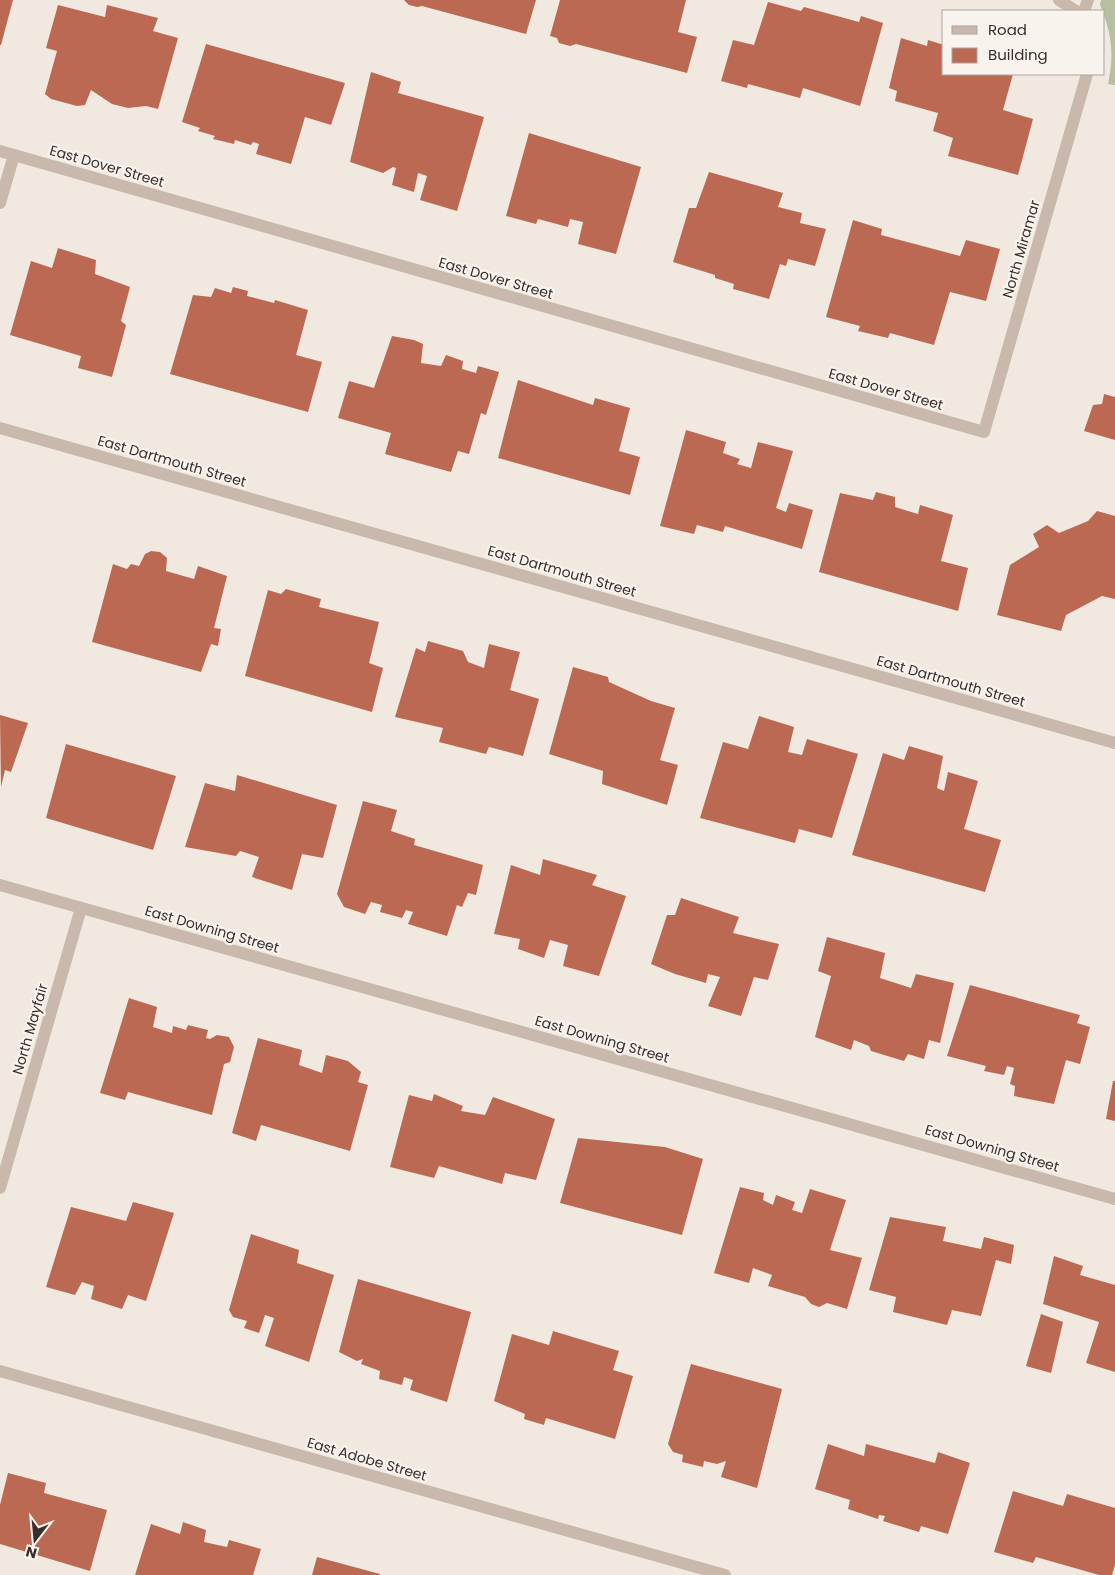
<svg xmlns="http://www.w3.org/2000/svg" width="1115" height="1575" font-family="Poppins,sans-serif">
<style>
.green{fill:#b6c0a1}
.building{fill:#bc6953}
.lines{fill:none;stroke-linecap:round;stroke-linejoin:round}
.minor{stroke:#c9b9ad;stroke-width:12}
.labels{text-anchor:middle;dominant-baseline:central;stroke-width:4.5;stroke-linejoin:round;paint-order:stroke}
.street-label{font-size:14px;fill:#382e2b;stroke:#f9f3ed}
</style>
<rect width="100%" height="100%" fill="#f1e9e0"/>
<path class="green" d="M1101,0H1115V85L1108,84C1115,54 1111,31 1100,5Z"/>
<g class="building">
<path d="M0,0H13L1,45H0Z"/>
<path d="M404,0H536L526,34L422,6L417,7L409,5Z"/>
<path d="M560,0H686L678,32L697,37L687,73L576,44L570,46L559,43L557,38L550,36Z"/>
<path d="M768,2L801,11L804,7L859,22L861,16L883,23L860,106L803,88L800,98L748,84L747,88L721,81L733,40L754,45Z"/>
<path d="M58,5L105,17L107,5L158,18L153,31L178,38L158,109L146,106L128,108L112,104L91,90L85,105L77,106L51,99L45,94L57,51L46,48Z"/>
<path d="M901,38L927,46L928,40L944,45V74H1013L1003,110L1033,119L1018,175L948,156L953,138L933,131L938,113L895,101L897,91L889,88Z"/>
<path d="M206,44L345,83L331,125L305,117L291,164L256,154L259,144L253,142L251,145L235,140L234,144L213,139L215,136L198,131L200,128L182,122Z"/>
<path d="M371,72L401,82L398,93L484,117L457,211L420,200L427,176L418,173L414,192L392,185L396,168L393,167L383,173L350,162Z"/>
<path d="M529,133L641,167L616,254L578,244L583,222L570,219L568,227L538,219L536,224L506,216Z"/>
<path d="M709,172L783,193L778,207L802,213L800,223L826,229L815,266L788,259L786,266L780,264L769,299L733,289L734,284L715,278V275L673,262L689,208H696Z"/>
<path d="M853,220L882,229L881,235L960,256L966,240L1000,249L986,301L950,292L934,345L890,333L888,338L858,331L860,326L826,317Z"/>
<path d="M58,248L96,260L95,274L130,287L121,321L126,325L112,377L78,368L81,356L10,335L31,261L52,268Z"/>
<path d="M233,287L248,291L247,296L274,303L275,300L308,310L296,355L322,362L308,412L170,374L193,295L211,297L215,288L231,293Z"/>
<path d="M392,336L414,340L423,344L421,363L441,366L446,355L463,361L462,369L476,373L478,366L499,372L486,415L481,413L469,454L458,451L451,472L385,454L391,433L338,418L349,381L374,388Z"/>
<path d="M518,380L593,405L595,398L630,408L619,451L640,457L630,495L498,458Z"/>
<path d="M1104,394L1115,397V440L1084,431L1093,405L1102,404Z"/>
<path d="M686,430L726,442L723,453L740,459L737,464L751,468L758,442L793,451L776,508L786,512L789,503L813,510L802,549L725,526L723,532L697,525L694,534L660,526Z"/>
<path d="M876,492L895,497V507L908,511L918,514L920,505L953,515L941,561L968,568L958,611L819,572L840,493L873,500Z"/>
<path d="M1097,511L1115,516V599L1102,596L1066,615L1061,631L997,615L1010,565L1039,547L1033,534L1047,525L1059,533L1088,521Z"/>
<path d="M151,551L160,552L167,558L166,571L194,579L198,566L227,576L214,628L221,629L218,646L211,644L201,672L92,642L113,564L127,569L131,564L139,566L145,554Z"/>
<path d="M286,589L321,599L319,607L379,622L369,663L383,668L372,712L245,676L268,590L281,594Z"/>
<path d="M428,641L463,651L468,662L484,668L489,644L520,652L510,690L539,699L523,756L489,747L486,754L439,742L443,728L395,717L416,648L425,652Z"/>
<path d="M573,667L608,677L609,682L651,701L675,708L660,760L678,765L667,805L602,784L603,771L549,754Z"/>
<path d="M0,715L28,723L11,772L5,770L1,787Z"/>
<path d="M759,716L794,727L788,752L802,755L807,739L858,754L832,838L799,829L795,843L700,818L723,742L748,749Z"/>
<path d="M66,744L176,776L153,850L46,818Z"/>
<path d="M909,746L943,756L937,788L944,791L948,772L978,781L964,829L1001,840L985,892L852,855L883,753L904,760Z"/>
<path d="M237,775L337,805L323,858L302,854L292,890L252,877L259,857L240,851L236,856L185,847L205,783L235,791Z"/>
<path d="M363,801L397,810L391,831L415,839L414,845L483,865L476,895L468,893L462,907L457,905L447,936L408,924L413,912L406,910L402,918L380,912L382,905L371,902L365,914L344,907L337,894Z"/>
<path d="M543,859L597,875L592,885L626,896L599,976L563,966L568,945L550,940L544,958L518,949L520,939L494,934L511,865L540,875Z"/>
<path d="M681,898L739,917L733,933L779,944L768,980L754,977L741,1016L708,1006L720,977L708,974L706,983L675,974L651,964L667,915H675Z"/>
<path d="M827,937L885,953L880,978L911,988L916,974L954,983L940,1043L929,1040L924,1059L908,1054L904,1061L871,1051L869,1046L854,1040L851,1050L815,1037L831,976L818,971Z"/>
<path d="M970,985L1080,1015L1077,1023L1090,1027L1080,1064L1066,1060L1054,1104L1014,1096L1015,1086L1010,1084L1014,1068L1007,1066L1004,1075L984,1071L986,1066L947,1056Z"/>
<path d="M129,998L157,1007L153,1027L172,1033L173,1026L186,1030L188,1025L208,1030L206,1038L210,1039L217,1035L229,1037L234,1047L230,1062L224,1064L212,1115L128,1092L125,1100L100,1093Z"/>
<path d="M258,1038L302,1050L299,1065L322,1073L326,1055L348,1061L361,1072L358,1082L368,1085L350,1151L261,1125L256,1141L232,1133Z"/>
<path d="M1113,1081H1115V1121L1106,1119Z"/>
<path d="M434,1094L463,1106L461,1111L485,1115L493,1097L555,1119L536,1180L505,1173L502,1184L439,1166L434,1178L390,1167L409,1095L432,1101Z"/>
<path d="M578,1138L665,1147L703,1159L682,1235L560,1203Z"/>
<path d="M740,1187L764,1193L763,1200L773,1205L776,1195L795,1202L792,1210L802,1213L810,1189L846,1200L830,1250L862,1258L847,1309L827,1303L819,1307L811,1304L805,1297L768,1286L772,1275L753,1268L749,1283L714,1273Z"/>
<path d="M133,1202L174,1213L146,1301L128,1295L122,1309L91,1299L94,1286L82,1282L75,1295L46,1287L71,1207L126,1221Z"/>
<path d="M890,1217L946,1227L943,1241L981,1249L984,1237L1014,1245L1011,1264L996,1260L981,1316L952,1310L947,1325L893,1312L896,1297L869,1290Z"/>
<path d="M251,1234L299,1250L297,1263L334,1275L309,1362L265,1346L274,1318L265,1315L259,1333L244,1328L247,1321L233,1317L229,1310Z"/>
<path d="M1054,1256L1083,1266L1080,1275L1115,1285V1372L1086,1363L1099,1322L1043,1304Z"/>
<path d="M358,1279L471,1312L447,1402L410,1390L413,1380L404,1377L402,1385L379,1379L380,1371L361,1364L363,1359L357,1361L339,1352Z"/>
<path d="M1041,1314L1063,1322L1051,1373L1026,1366Z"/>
<path d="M553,1331L619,1351L613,1370L633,1376L615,1439L546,1418L544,1425L524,1419L525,1414L494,1401L512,1334L549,1345Z"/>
<path d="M691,1364L782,1389L757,1488L721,1477L726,1461L717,1464L704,1461L703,1467L682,1462L683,1455L673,1452L668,1444Z"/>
<path d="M828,1444L864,1456L866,1444L935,1463L938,1452L970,1463L948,1534L921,1526L919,1532L883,1521L885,1516L879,1515L878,1519L848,1509L850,1500L815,1489Z"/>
<path d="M8,1473L46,1483L44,1493L107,1510L90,1571L0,1544V1505Z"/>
<path d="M1013,1491L1063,1506L1067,1494L1115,1508V1565L1112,1575H1099L1036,1557L1033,1563L994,1552Z"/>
<path d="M183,1522L206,1530L204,1542L227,1547L229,1540L261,1549L253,1575H135L151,1524L180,1534Z"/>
<path d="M317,1557L380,1574V1575H312Z"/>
</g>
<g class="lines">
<g class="minor">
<path d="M1059,0L1076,11"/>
<path d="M1084,11L1088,0"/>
<path d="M0,151L984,432L1087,74"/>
<path d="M0,203L14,155"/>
<path d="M0,428L1115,743"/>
<path d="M0,885L1115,1199"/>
<path d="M0,1188L81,908"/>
<path d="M0,1371L725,1575"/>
</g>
</g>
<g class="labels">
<g class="street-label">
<text transform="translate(107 166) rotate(16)">East Dover Street</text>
<text transform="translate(1021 249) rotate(-74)">North Miramar</text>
<text transform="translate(496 278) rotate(16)">East Dover Street</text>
<text transform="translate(886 389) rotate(16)">East Dover Street</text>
<text transform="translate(172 461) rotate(16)">East Dartmouth Street</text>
<text transform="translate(562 571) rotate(16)">East Dartmouth Street</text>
<text transform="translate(951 681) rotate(16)">East Dartmouth Street</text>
<text transform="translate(212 929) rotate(16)">East Downing Street</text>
<text transform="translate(30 1029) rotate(-74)">North Mayfair</text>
<text transform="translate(602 1039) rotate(16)">East Downing Street</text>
<text transform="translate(992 1148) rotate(16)">East Downing Street</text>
<text transform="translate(367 1459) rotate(16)">East Adobe Street</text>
</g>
</g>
<rect x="942" y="10" width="162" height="65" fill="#f9f3ed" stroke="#aca49f"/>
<rect x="952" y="26" width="25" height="8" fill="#c9b9ad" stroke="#aca49f"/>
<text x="988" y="35" font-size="15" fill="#382e2b">Road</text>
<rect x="952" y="48" width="25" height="15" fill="#bc6953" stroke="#aca49f"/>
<text x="988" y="60" font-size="15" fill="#382e2b">Building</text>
<g transform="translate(35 1540) rotate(196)" stroke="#f9f3ed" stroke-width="4" paint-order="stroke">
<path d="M0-4L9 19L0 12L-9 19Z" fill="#382e2b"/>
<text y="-8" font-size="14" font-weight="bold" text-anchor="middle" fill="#382e2b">N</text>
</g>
</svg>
